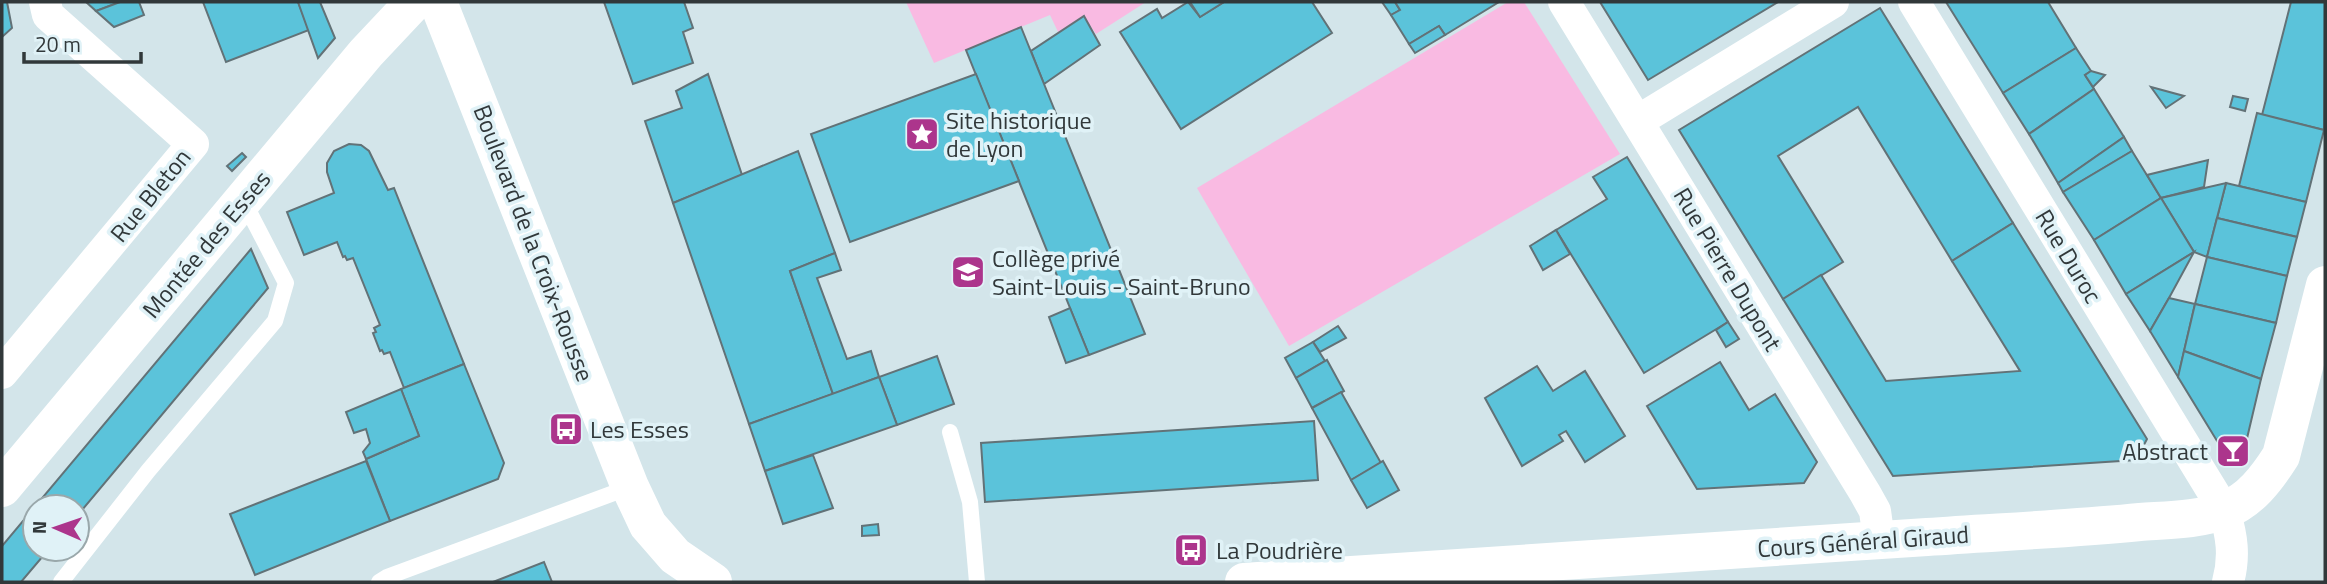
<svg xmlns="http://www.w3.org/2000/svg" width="2327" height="584" font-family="'Titillium Web',sans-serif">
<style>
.green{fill:#f9bae2}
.building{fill:#5bc3da;stroke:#627277;stroke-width:2}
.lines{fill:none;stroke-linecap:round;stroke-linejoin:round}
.lane{stroke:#fff;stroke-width:16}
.street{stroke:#fff;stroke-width:32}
.secondary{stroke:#fff;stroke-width:38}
.labels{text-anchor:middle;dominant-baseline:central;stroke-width:7;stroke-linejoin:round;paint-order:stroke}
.poi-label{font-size:24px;fill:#31383a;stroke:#e0f2f7;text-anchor:start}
.street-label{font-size:24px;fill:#31383a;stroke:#e0f2f7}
</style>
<rect width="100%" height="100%" fill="#d3e5ea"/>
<g class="green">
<path d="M906,2H1146L1096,34L1084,17L1059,34L1050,15L934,63Z"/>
<path d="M1508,2H1524L1620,154L1289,346L1197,188Z"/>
</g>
<g class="building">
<path d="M2,2H7L12,28L2,37Z"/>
<path d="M86,2H120L96,11Z"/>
<path d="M120,2H139L144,15L114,27L96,11Z"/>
<path d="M203,2H298L309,30L226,62Z"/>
<path d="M298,2H320L335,38L318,58Z"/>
<path d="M604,2H684L693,28L683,32L693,63L633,84Z"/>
<path d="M1188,2L1200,17L1224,2H1312L1332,33L1181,129L1120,32L1157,9L1162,18Z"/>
<path d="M1190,2H1224L1200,17Z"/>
<path d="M1382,2H1395L1400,10L1391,15Z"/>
<path d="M1395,2H1499L1445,35L1439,26L1409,44L1391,15L1400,10Z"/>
<path d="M1600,2H1778L1648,80Z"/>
<path d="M1946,2H2048L2076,48L2003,93Z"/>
<path d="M2291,2H2325L2324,130L2262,115Z"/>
<path d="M1880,8L2013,223L1952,261L1858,107L1778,156L1843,262L1783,299L1679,130Z"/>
<path d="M1084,16L1100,45L1044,84L1031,51Z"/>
<path d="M1439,26L1445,35L1415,53L1409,44Z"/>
<path d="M1021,27L1145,334L1089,355L966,50Z"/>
<path d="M2076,48L2091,71L2085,75L2094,89L2029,134L2003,93Z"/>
<path d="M2091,71L2105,75L2093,87L2085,75Z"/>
<path d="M708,74L742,175L673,203L645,121L682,108L676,91Z"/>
<path d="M976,74L1019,181L850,242L811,134Z"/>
<path d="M2151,87L2184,96L2166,108Z"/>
<path d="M2094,89L2124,137L2058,183L2029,134Z"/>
<path d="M2233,96L2248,99L2245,111L2230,107Z"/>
<path d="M2257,113L2324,130L2306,202L2239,186Z"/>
<path d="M2124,137L2132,151L2063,192L2058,183Z"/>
<path d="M349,144L361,145L369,151L388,190L394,188L464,364L404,388L390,352L384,354L382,350L380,351L373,333L376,332L374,328L380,325L353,258L347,260L345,256L343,257L337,242L304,255L287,212L334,193L327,172V163L334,151Z"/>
<path d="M798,151L835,253L790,271L833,394L749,424L673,203Z"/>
<path d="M2132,151L2161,198L2094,240L2063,192Z"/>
<path d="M242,153L246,157L232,171L227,166Z"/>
<path d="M1627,157L1728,322L1644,373L1556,230L1607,199L1593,177Z"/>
<path d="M2208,160L2204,187L2161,198L2147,175Z"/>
<path d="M2226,183L2306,202L2297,237L2217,218Z"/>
<path d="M2226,183L2217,218L2207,257L2194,252L2161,198Z"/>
<path d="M2161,198L2194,252L2126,294L2094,240Z"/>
<path d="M2217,218L2297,237L2287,276L2207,257Z"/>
<path d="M2013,223L2147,439L2136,460L1893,476L1783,299L1821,275L1886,381L2020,371L1952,261Z"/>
<path d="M1556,230L1570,254L1543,270L1530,246Z"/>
<path d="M251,249L268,288L77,516V507H35V549H49L21,582H2V546Z"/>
<path d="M2194,252L2169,298L2150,331L2126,294Z"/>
<path d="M835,253L841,270L817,278L847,359L871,351L879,377L833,394L790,271Z"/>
<path d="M2207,257L2287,276L2276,323L2195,304Z"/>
<path d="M2169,298L2195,304L2178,377L2150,331Z"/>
<path d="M2195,304L2276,323L2261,379L2184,351Z"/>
<path d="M1070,308L1089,355L1066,363L1049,317Z"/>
<path d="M1728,322L1739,339L1726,347L1716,330Z"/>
<path d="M1338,326L1346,338L1320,352L1313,342Z"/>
<path d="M1313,342L1325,361L1296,378L1285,358Z"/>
<path d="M2184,351L2261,379L2244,451L2225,454L2178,377Z"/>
<path d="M937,356L954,404L897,425L879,377Z"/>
<path d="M1327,360L1344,391L1312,408L1296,378Z"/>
<path d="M1720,362L1749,410L1775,394L1817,462L1804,483L1697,489L1647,406Z"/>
<path d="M464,364L504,463L498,479L390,521L366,459L419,436L401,389Z"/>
<path d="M1537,366L1553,391L1585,371L1625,436L1585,462L1566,431L1559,435L1563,441L1522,466L1485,398Z"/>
<path d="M879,377L897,425L765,471L749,424Z"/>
<path d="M401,389L419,436L366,459L363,452L370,443L366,429L354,433L346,412Z"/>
<path d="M1341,392L1381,463L1351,480L1312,408Z"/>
<path d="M1314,421L1318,480L985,502L981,443Z"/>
<path d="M813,455L833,508L783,524L765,471Z"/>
<path d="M366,461L390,521L255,575L230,514Z"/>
<path d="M1383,461L1399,490L1367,508L1351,480Z"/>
<path d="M878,524L879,535L862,536V526Z"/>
<path d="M544,562L552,582H493Z"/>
</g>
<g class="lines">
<g class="lane">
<path d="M950,432L970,502L977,582"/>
<path d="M61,582L148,471L275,321L286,283L243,200"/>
<path d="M379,582L387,577L630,487"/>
</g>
<g class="street">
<path d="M1564,2L1865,493L1875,511L1879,540"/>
<path d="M1914,2L2224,510C2232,536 2235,556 2228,582"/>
<path d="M1638,121L1833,2"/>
<path d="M2,373L193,144L48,15L45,2"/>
</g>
<g class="secondary">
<path d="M438,2L630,487L648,525L675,556L713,582"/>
<path d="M2,488L366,53L414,2"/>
<path d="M1244,582C1472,567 1699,552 1927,537C1998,532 2069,529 2140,522C2167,520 2199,520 2225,510C2250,501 2267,478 2281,456L2325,285"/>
</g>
</g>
<defs>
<g id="sight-square" transform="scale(1.75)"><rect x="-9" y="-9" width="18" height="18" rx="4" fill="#ac358c" stroke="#e0f2f7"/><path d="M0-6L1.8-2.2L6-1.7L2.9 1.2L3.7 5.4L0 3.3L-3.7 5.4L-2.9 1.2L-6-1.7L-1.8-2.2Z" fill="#fff"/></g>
<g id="school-square" transform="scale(1.75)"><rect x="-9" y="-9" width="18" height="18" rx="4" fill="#ac358c" stroke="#e0f2f7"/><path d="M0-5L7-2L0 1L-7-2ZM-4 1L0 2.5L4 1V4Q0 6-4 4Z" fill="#fff"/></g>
<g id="bus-square" transform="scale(1.75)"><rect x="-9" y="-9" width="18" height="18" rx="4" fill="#ac358c" stroke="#e0f2f7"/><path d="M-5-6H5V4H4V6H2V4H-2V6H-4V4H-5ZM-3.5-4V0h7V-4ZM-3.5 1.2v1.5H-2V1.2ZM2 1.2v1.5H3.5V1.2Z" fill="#fff"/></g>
<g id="bar-square" transform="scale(1.75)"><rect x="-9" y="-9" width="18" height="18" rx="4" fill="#ac358c" stroke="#e0f2f7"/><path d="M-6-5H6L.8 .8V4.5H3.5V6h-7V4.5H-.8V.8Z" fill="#fff"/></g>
</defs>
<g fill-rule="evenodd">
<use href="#sight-square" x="922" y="134"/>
<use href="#school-square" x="968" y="272"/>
<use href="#bus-square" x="566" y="429"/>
<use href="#bar-square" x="2233" y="451"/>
<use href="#bus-square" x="1191" y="550"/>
</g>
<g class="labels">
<g class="poi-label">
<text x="946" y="120">Site historique<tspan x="946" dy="28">de Lyon</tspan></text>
<text x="992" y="258">Collège privé<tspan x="992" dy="28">Saint-Louis - Saint-Bruno</tspan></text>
<text x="590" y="429">Les Esses</text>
<text x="2208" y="451" text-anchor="end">Abstract</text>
<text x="1216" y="550">La Poudrière</text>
</g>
<g class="street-label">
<text transform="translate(150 195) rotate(-51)">Rue Bleton</text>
<text transform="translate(534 243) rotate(69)">Boulevard de la Croix-Rousse</text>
<text transform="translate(206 244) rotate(-50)">Montée des Esses</text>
<text transform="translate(2069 256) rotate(59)">Rue Duroc</text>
<text transform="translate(1728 269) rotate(59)">Rue Pierre Dupont</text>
<text transform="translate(1863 541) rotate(-4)">Cours Général Giraud</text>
</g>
</g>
<rect width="2327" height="584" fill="none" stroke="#31383a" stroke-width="7"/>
<g transform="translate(56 528) rotate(272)"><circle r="33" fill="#e0f2f7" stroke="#9aa8ab" stroke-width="2"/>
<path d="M0-5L12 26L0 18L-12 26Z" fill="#ac358c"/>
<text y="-10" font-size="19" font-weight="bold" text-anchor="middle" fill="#31383a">N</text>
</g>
<path d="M24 52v10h117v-10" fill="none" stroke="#31383a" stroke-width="3.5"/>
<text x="35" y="52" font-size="21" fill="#31383a" stroke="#e0f2f7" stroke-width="5" paint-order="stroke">20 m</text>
</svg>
